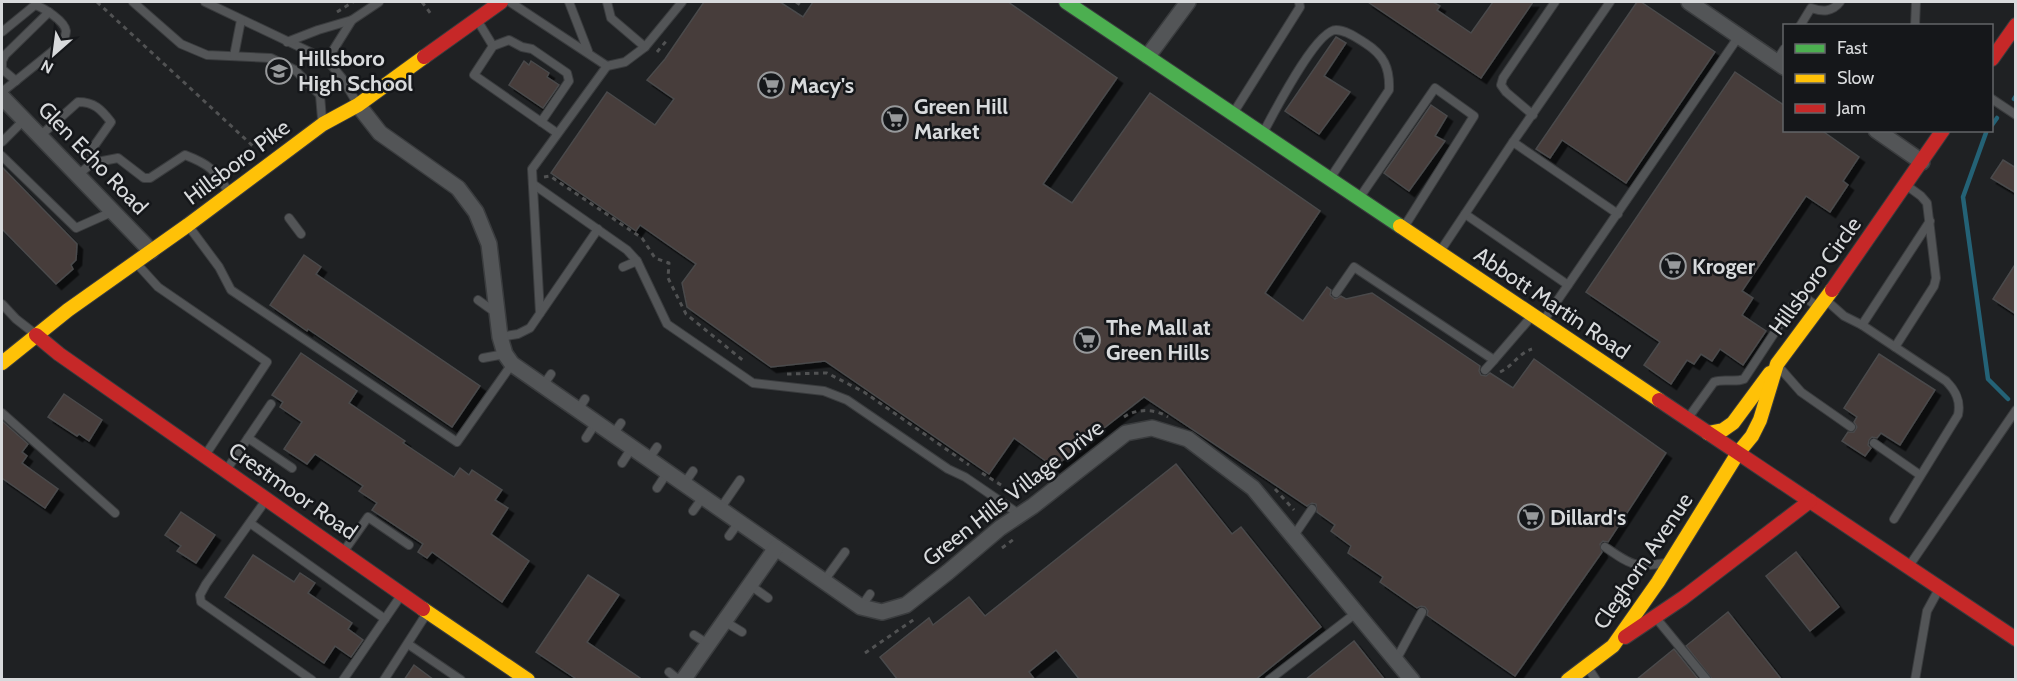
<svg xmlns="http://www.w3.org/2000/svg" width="2017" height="681" font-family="Cabin,sans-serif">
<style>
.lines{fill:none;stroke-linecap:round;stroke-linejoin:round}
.stream{stroke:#246276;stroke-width:4.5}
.building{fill:#463c3a;stroke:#4a4a4b;stroke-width:1.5;filter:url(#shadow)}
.lane-casing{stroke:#3a3c3e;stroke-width:10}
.street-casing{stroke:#3a3c3e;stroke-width:18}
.fast-casing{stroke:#3a3c3e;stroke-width:16}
.slow-casing{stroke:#3a3c3e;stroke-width:16}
.jam-casing{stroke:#3a3c3e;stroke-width:16}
.path{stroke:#515253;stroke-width:3;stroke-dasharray:4.5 4.5;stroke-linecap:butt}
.lane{stroke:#535557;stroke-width:8}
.street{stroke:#535557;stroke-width:15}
.fast{stroke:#4caf50;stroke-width:14}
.slow{stroke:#ffc107;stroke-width:14}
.jam{stroke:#c62828;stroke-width:14}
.labels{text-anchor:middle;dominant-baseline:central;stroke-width:5;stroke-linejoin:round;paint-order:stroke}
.poi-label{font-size:22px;font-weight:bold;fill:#d8dadc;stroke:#15171a;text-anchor:start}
.street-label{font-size:22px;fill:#d8dadc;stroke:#15171a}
</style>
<defs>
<filter id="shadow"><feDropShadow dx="5.5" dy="5.5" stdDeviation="0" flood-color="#0009"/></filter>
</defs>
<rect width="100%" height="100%" fill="#1f2123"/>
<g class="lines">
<g class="stream">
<path d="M2014,99L2016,96"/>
<path d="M1992,125L1997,118"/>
<path d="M1987,130L1963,197L1988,379L2008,399"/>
</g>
</g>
<g class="building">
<path d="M704,2H780L803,17L813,2H1008L1117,78L1043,184L1072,203L1150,93L1320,211L1265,293L1303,321L1327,287L1331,290L1330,295L1335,299L1341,296L1346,299L1372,293L1480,366L1479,371L1481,375L1486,376L1490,373L1513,388L1534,359L1666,453L1608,542L1603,541L1600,544L1602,552L1515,676L1427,615L1428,611L1425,607L1421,606L1417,608L1380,582L1383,577L1348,553L1351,546L1331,531L1335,525L1317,512L1316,504L1312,503L1307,506L1144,397L1054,467L1014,438L989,474L825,361L771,367L687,307L682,283L696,264L640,225L636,231L551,173L607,92L655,125L674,99L647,80L665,59Z"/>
<path d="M1368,2H1433L1440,6L1437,10L1471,33L1493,2H1533L1481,78Z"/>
<path d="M1637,2H1641L1715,52L1626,183L1562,140L1550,158L1536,149Z"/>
<path d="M1336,37L1346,43L1324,76L1350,92L1319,134L1285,111Z"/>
<path d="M524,61L529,65L531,61L549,73L547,77L559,85L543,108L509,85Z"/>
<path d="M1735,72L1785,106V130H1821L1859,157L1843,181L1848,185L1830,212L1806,196L1742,291L1753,298L1742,315L1766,331L1743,365L1720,349L1712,361L1701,354L1694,364L1687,360L1671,384L1644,365L1660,342L1586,292Z"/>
<path d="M1431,105L1447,116L1435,136L1445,141L1409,191L1384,173Z"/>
<path d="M2003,160L2016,168V193L1991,178Z"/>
<path d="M2,167L77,244L76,260L71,265L73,269L56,284L2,229Z"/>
<path d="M304,255L321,267L316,274L480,386L452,427L308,329L307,331L270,305Z"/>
<path d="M2016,263V314L1993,299Z"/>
<path d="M301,353L357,391L349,403L405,441L403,443L454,477L460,468L469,475L472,470L502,490L495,500L508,508L491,534L529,561L502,602L432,552L427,558L418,552L423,544L372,510L377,503L359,491L363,486L315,454L307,464L284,449L302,422L280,407L283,402L272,395Z"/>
<path d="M1879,354L1935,390L1900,445L1881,433L1877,438L1872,437L1869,440L1868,445L1871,448L1865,456L1842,441L1848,432H1854L1857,427L1854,422L1857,417L1844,408Z"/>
<path d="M64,394L102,420L89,441L79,434L77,436L48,417Z"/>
<path d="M2,421L28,444L22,452L27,456L22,463L58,489L45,508L2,478Z"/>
<path d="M1176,464L1232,534L1241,527L1321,627L1255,680H1080L1056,650L1029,672L1035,680H898L880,657L929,618L933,625L969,597L985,616Z"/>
<path d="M181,512L215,535L196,563L177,551L181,546L165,535Z"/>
<path d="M1796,552L1839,607L1810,631L1766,576Z"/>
<path d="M253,555L294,582L300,573L315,583L308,593L352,623L348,629L363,640L351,657L335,646L324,663L225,597Z"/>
<path d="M588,575L619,595L587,642L643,680H578L536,652Z"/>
<path d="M1728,612L1782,680H1713L1686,646Z"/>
<path d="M1354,641L1385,680H1305Z"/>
<path d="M1674,649L1699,680H1636Z"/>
<path d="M414,665L434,680H404Z"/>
</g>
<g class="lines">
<g class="lane-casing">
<g id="lane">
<path d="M133,2L181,44L207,55L271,58L295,70L320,95L322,119"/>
<path d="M205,2L327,60"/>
<path d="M510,2L607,66L625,62L645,47L682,2"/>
<path d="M569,2L588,51"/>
<path d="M607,2L611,18L645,47"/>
<path d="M479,23L493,46"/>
<path d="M1800,26L1811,8C1823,12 1832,12 1840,2"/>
<path d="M1915,26L1916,2"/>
<path d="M2,32L35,5C44,8 65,21 66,31C66,33 64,40 64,42L2,92"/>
<path d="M287,42L318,30L352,20"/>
<path d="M234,56L241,20"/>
<path d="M1776,62L1784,49"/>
<path d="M16,81L2,69V61L5,55L49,12"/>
<path d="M1992,99L2016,115"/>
<path d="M357,103L342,78L327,60L352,20L379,2"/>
<path d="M1234,112L1300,7L1299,2"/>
<path d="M1533,115L1506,92L1501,85L1503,78L1555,2"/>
<path d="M541,122L569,81L567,73L532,49L522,47L509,40L493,46L474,75L557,133"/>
<path d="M1264,131C1274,113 1316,30 1336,30C1346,30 1357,38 1365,43C1384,55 1390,68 1389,90L1331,177"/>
<path d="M40,136L78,102C94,102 101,109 111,122L92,149V163"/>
<path d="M2,142L24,120"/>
<path d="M1513,142L1610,2"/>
<path d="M2,156L76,228L114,211"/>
<path d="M78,175L92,163L118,158L144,178H150L185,155C211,165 214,170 229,192"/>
<path d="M533,184L627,250L637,261"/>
<path d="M1360,197L1435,88L1474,116L1404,227"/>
<path d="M1465,214L1568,285"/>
<path d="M289,218L301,234"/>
<path d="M190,228L219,267L231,290L457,442L512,364"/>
<path d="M1441,250L1513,142L1618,214"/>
<path d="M138,265L158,287L267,362L206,454"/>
<path d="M623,267L637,261L667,324L753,383L824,391L847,400L948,469L965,477L1019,514"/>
<path d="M1336,293L1354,267L1494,360L1532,316"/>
<path d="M478,300L496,313"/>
<path d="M1827,301L1844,316L1862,325L1946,381C1956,391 1961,401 1958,415L1894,519"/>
<path d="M2,304L16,319L34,333"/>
<path d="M540,313L532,169L607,66"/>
<path d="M1544,320L1739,36"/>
<path d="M1862,325L1930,221"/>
<path d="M500,337L518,334L530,328L598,229"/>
<path d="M1895,347L1934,286L1936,278L1927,203L1921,196L1906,185"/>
<path d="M483,358L505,354"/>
<path d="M1779,367L1801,392L1851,427"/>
<path d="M1485,370L1494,360"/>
<path d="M542,387L551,374"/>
<path d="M578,410L585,399"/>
<path d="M2,413L115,513"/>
<path d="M1688,418L1714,382C1724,378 1734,383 1744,379L1800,294L1818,307"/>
<path d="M612,436L621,423"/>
<path d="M248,438L292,468"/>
<path d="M586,438L595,424"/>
<path d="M1874,443L1920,475"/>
<path d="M648,460L657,447"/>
<path d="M622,463L631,449"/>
<path d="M227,469L271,404"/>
<path d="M684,484L693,471"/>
<path d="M657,488L667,473"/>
<path d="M266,500L206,584L200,595L201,602L312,680"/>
<path d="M720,509L740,480"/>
<path d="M693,511L703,497"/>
<path d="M250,523L385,619"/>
<path d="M729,536L739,522"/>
<path d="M1293,537L1312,509"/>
<path d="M1605,547C1631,565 1634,568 1666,563"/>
<path d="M344,551L368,517L409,545"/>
<path d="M1909,566L2016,410"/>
<path d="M824,581L845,552"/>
<path d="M750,585L768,598"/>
<path d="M861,607L870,594"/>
<path d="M1656,618L1707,680"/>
<path d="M724,621L742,632"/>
<path d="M694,635L708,644"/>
<path d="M408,644L461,680"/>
<path d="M1396,660L1422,612"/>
<path d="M1587,666L1596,680"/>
<path d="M669,672L679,680"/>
<path d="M343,680L402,594"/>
<path d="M384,680L427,613"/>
<path d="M1269,680L1356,613"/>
<path d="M1915,680L1927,611L1939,589"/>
</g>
</g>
<g class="street-casing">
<g id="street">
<path d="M1689,2L1784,67"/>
<path d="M1148,56L1188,2"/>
<path d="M2,97L151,251"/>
<path d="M358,105L380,133L458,188L476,212L489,244L500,337L505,354L512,364L861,607L882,612L906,605L948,572L1000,528L1033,506L1126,433L1152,428L1188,439L1253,488L1412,680"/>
<path d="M1876,130L1922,162"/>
<path d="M683,680L776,548"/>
</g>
</g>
<g class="fast-casing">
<path id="fast" d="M1066,2L1400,226"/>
</g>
<g class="slow-casing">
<g id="slow">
<path d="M1400,226L1659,400"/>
<path d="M2,363L68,310L188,225L323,124L358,105L424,57"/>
<path d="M1708,433L1723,430L1733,423L1770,373"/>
<path d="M423,609L528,680"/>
<path d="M1568,680L1613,646L1658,582L1738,453L1752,436L1760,420L1777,364L1832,290"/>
</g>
</g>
<g class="jam-casing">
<g id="jam">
<path d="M424,57L501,2"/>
<path d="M1992,59L2016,25"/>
<path d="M1832,290L1943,130"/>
<path d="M36,335L59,354L423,609"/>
<path d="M1659,400L2016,639"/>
<path d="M1625,637L1683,598L1810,501"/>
</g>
</g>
<g class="path">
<path d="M97,2L255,148"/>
<path d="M422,2L431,14"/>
<path d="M796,2L802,6"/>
<path d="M337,12L353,2"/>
<path d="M657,52L668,39"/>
<path d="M544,177L550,176L642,238L655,258L669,263L668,278L686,314L745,362"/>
<path d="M1500,372C1513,366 1519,353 1532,349"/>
<path d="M787,374L827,373L864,392L969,465"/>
<path d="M1124,417C1137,408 1156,409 1168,417"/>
<path d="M982,473L1020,497"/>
<path d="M1275,489L1294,510"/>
<path d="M1002,548L1014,539"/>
<path d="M865,653L916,618"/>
</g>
<use href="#lane" class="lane"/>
<use href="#street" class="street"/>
<use href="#fast" class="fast"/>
<use href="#slow" class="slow"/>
<use href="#jam" class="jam"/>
</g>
<defs>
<g id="school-ring" transform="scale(1.35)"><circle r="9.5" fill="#15171a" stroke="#97999b" stroke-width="1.5"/><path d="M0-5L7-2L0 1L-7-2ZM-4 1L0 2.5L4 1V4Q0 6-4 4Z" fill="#97999b"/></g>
<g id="supermarket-ring" transform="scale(1.35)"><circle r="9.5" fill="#15171a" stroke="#97999b" stroke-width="1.5"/><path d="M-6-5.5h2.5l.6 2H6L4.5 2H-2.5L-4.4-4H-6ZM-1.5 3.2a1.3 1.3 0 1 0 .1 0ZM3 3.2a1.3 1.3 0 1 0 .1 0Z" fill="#97999b"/></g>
</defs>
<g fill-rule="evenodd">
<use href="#school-ring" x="279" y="71"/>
<use href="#supermarket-ring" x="771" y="85"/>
<use href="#supermarket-ring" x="895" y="119"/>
<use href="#supermarket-ring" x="1673" y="266"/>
<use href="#supermarket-ring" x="1087" y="340"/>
<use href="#supermarket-ring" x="1531" y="517"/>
</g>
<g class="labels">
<g class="poi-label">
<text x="298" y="58">Hillsboro<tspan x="298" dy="25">High School</tspan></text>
<text x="790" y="85">Macy's</text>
<text x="914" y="106">Green Hill<tspan x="914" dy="25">Market</tspan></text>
<text x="1692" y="266">Kroger</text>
<text x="1106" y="327">The Mall at<tspan x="1106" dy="25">Green Hills</tspan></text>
<text x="1550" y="517">Dillard's</text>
</g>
<g class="street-label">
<text transform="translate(93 158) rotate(46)">Glen Echo Road</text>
<text transform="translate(237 162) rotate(-37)">Hillsboro Pike</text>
<text transform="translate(1815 276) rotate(-54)">Hillsboro Circle</text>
<text transform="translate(1552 303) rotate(34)">Abbott Martin Road</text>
<text transform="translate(293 491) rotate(35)">Crestmoor Road</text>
<text transform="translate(1013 493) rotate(-38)">Green Hills Village Drive</text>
<text transform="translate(1643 561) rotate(-56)">Cleghorn Avenue</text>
</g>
</g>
<rect width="2017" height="681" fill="none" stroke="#d8dadc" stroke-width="6"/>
<rect x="1783" y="24" width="210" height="108" fill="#15171a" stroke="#636568" stroke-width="1.5"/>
<rect x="1795" y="44" width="30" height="9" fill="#4caf50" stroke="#636568" stroke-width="1.5"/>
<text x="1837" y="54" font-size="18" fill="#d8dadc">Fast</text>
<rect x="1795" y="74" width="30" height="9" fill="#ffc107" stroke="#636568" stroke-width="1.5"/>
<text x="1837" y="84" font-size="18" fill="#d8dadc">Slow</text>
<rect x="1795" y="104" width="30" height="9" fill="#c62828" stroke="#636568" stroke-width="1.5"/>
<text x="1837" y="114" font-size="18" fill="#d8dadc">Jam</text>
<g transform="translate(54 54) rotate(208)" stroke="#15171a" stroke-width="4.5" paint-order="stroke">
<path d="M0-4.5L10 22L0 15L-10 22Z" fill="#d8dadc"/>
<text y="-9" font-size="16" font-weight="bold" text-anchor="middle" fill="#d8dadc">N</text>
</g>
</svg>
